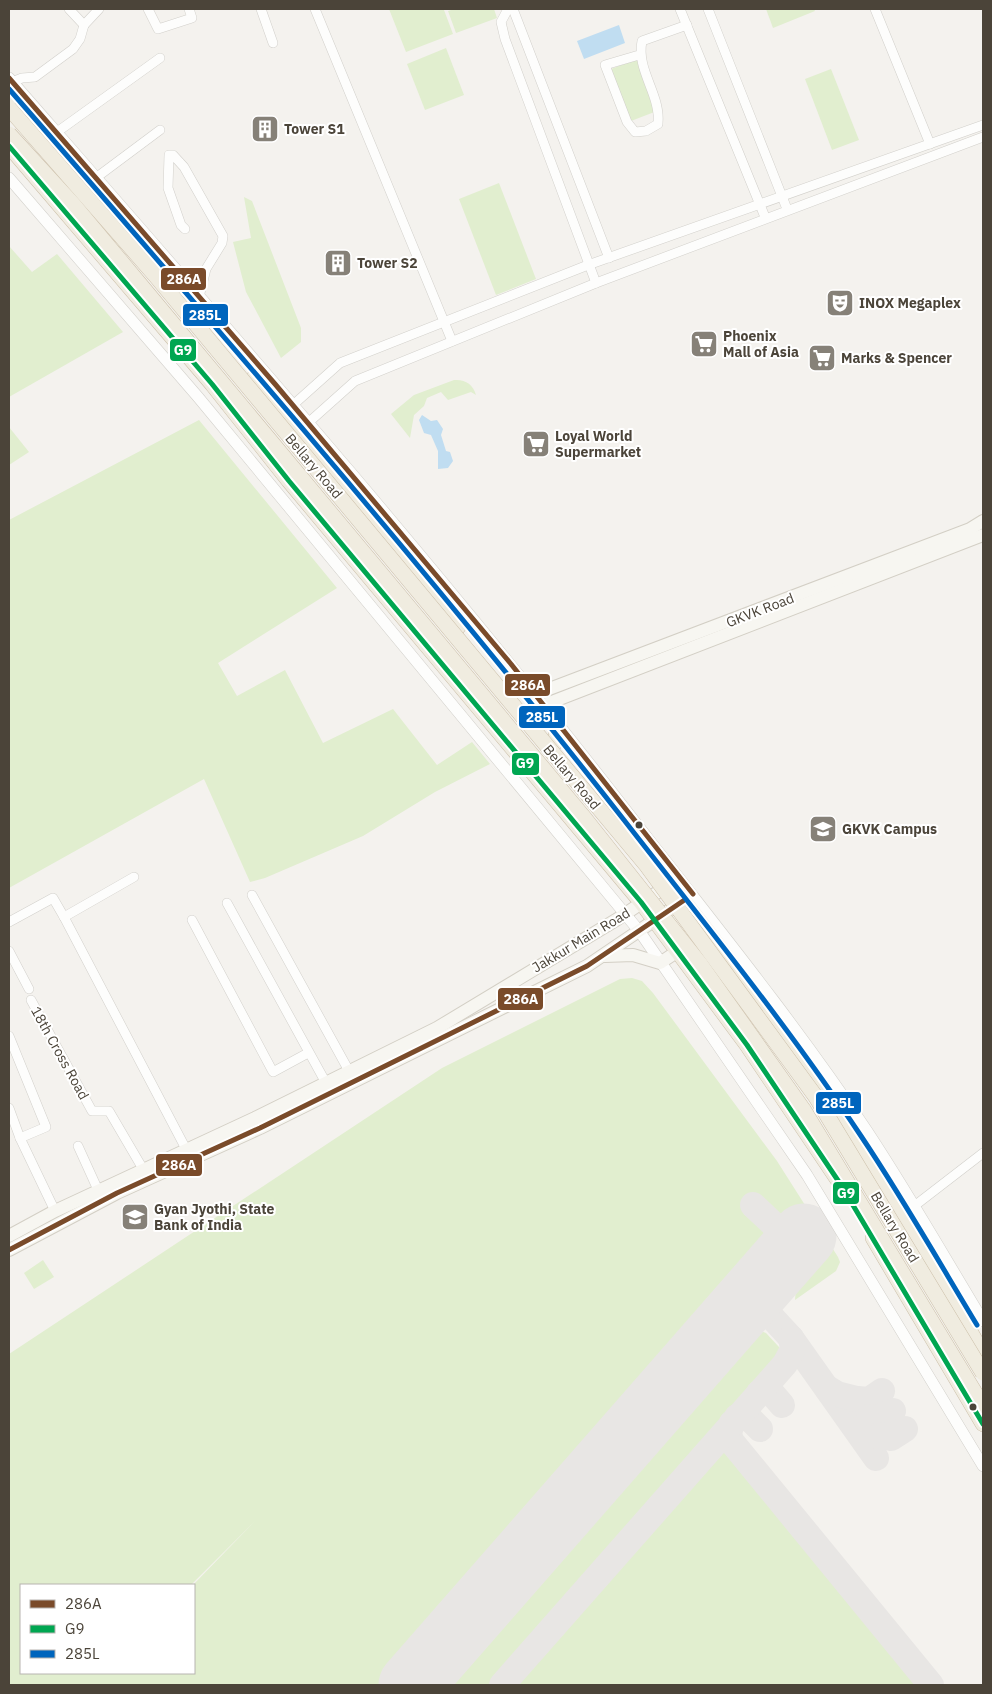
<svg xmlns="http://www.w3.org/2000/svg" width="992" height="1694" font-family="'IBM Plex Sans',sans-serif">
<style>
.green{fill:#e1eecf;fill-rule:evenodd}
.water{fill:#c0ddf1}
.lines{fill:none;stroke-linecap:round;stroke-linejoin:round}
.taxiway{stroke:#e8e6e4;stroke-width:26}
.runway{stroke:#e8e6e4;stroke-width:65}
.minor-casing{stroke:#d2d0cb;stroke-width:10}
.tertiary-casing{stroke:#d2d0cb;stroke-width:12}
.secondary-casing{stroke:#d3cfc5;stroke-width:14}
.trunk-casing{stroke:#ccbfa9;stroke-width:16}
.minor{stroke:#fdfdfc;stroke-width:9}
.tertiary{stroke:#fdfdfc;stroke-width:11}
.secondary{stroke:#f7f6f1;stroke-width:12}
.trunk{stroke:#f0ece0;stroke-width:15}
.trunk-bridge-casing{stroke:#ccbfa9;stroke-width:16;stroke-linecap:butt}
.trunk-bridge{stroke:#f0ece0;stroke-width:15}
.bus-1-casing{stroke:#fff;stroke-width:9}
.bus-2-casing{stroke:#fff;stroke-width:9}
.bus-3-casing{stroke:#fff;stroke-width:9}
.bus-1{stroke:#7a4b2a;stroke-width:5}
.bus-2{stroke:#00a651;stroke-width:5}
.bus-3{stroke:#0065bd;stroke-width:5}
.bus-dot{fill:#4b4439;stroke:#fff;stroke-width:2}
.labels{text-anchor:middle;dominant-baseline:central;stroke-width:4;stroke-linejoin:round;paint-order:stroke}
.poi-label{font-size:14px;font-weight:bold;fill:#4b4439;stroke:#fff;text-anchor:start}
.street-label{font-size:14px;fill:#4b4439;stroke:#fff}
.line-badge{stroke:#fff;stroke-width:2}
.badge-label{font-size:14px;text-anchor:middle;font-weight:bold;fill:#fff}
</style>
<rect width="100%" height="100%" fill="#f4f2ee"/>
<g class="green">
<path d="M389,9H448L444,10L453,34L406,52Z"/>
<path d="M454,9H494L497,18L456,33L448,11Z"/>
<path d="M766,9H814L815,11L773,28Z"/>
<path d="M446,48L464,95L425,110L407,64Z"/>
<path d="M637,59L657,111L631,121L611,69Z"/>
<path d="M831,69L859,140L832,150L805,79Z"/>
<path d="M499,183L536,279L496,295L459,199Z"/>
<path d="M244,197L252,201L301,328V342L281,358L246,292L233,242L251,238Z"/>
<path d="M9,246L32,272L57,254L123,332L9,397Z"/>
<path d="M454,380C465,379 473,384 476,395L471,392L448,400L441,392L427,398L424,406L414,415L410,438L391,414L414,395Z"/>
<path d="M199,420L337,588L218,663L237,696L285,670L323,743L393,709L437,765L472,742L490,764L435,792L363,836L265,878L250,882L204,779L9,888V520Z"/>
<path d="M9,427L29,452L9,465Z"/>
<path d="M632,978L642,981L653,993L777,1161L838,1257L840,1262L836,1271L795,1300L797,1274L816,1244L758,1196L744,1214L775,1240L776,1245L391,1685H9V1354L442,1068L620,979ZM257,1519L193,1585L194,1673H21V1585H191Z"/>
<path d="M43,1260L54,1277L34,1289L24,1273Z"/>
<path d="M748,1326L766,1333L779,1347V1353L489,1685H431L743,1329Z"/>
<path d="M728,1448L734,1451L922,1685H517L724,1449Z"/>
</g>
<g class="water">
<path d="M619,25L625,43L584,59L577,41Z"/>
<path d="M422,415L431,421L437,420L443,429L441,435L446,451L450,452L453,461L448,468L438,469V451L431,435L424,433L419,420Z"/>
</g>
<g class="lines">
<g class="taxiway">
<path d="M753,1205L791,1241V1251L786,1257"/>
<path d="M746,1303L752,1299L756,1300L791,1338L876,1458"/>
<path d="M827,1388L837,1394L857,1399L882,1438"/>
<path d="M759,1393L770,1391L782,1405"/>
<path d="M857,1399L869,1400L882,1391"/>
<path d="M737,1417L746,1415L760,1429"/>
<path d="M869,1417L874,1420L893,1411"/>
<path d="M732,1423L729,1433L731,1441L931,1685"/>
<path d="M880,1435L891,1438L905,1429"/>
<path d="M502,1685L785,1364L793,1349L791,1338"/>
</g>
<path class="runway" d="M411,1685L804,1236"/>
<g class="minor-casing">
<g id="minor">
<path d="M69,9L84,25"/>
<path d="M148,9L158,29L192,18L189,9"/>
<path d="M261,9L273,43"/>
<path d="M315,9L452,341"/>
<path d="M508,9L501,22L505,39L596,283"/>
<path d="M513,9L609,258"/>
<path d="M680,9L765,217"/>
<path d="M708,9L787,209"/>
<path d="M875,9L930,144"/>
<path d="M639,55L605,65L627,122L635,132L646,131L658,124C661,94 636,71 642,41L687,25"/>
<path d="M12,82L22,78L35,77L73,49L80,39L84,25L99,9"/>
<path d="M57,132L160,58"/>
<path d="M97,177L160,130"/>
<path d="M185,229L181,225L168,188L169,155H173L184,167L223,236L222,243L206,269L199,297"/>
<path d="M293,405L340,363L588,265L983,125"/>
<path d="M308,423L355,381L596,283L983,137"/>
<path d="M134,877L64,917L186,1149"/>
<path d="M252,895L349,1071"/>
<path d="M227,903L326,1083"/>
<path d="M192,920L273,1072L308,1053"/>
<path d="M9,922L53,898L64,917"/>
<path d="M9,951L29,989"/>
<path d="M31,1000L92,1111H109L143,1169"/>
<path d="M9,1036L46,1127L20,1138"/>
<path d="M9,1108L20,1138L55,1211"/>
<path d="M78,1146L98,1190"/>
<path d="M913,1207L983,1153"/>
</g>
</g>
<g class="tertiary-casing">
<g id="tertiary">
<path d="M9,78C223,323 439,568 638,826C716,926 796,1025 867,1131C908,1193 945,1258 983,1321"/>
<path d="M9,178L198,397L640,932L807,1175L983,1466"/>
</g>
</g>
<g class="secondary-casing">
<g id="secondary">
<path d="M536,694L970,529L983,521"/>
<path d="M544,705L983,535"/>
<path d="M605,956L633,955L660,963L678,951"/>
<path d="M9,1236L55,1211L255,1118L437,1028L616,920L670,884"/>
<path d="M9,1250L117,1193L260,1128L587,966L683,901"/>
</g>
</g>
<g class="trunk-casing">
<g id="trunk">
<path d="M9,95L157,266"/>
<path d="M9,146L212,384L289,481L641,902L747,1045L842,1186"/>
<path d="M251,380L338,480L458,627"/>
<path d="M554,744L559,723"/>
<path d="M651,860C777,1013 886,1182 983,1354"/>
<path d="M873,1238L983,1424"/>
</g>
</g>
<use href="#minor" class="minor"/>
<use href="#tertiary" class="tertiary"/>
<use href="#secondary" class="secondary"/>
<use href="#trunk" class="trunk"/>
<g class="trunk-bridge-casing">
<g id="trunk-bridge">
<path d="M9,108L154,274L647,866L816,1097L983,1373"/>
<path d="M9,134L73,204L139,283L582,815L701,965L803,1109L983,1406"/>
</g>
</g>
<use href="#trunk-bridge" class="trunk-bridge"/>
<g class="bus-1-casing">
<g id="bus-1">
<path d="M9,78L275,384L511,664L693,894"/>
<path d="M9,1250L117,1193L260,1128L587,966L683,901"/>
</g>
</g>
<g class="bus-2-casing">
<path id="bus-2" d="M9,146L212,384L289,481L641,902L747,1045L841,1185L983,1424"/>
</g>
<g class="bus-3-casing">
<path id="bus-3" d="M9,89C218,329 427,569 624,820C705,924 788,1026 861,1136C902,1197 939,1262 977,1325"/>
</g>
<use href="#bus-1" class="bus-1"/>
<use href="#bus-2" class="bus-2"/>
<use href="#bus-3" class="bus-3"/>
</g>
<defs>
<g id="building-square" transform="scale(1.4375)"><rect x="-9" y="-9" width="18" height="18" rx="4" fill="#868178" stroke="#fff"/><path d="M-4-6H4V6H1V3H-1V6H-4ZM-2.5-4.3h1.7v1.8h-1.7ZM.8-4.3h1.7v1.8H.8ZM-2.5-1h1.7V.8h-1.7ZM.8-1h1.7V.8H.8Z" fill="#fff"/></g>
<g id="theatre-square" transform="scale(1.4375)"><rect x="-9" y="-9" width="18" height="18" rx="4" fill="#868178" stroke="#fff"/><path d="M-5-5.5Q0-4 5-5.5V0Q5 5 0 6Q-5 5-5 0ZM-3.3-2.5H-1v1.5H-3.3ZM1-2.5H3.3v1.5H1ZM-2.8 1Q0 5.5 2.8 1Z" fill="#fff"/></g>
<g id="supermarket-square" transform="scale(1.4375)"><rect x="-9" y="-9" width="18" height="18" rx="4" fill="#868178" stroke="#fff"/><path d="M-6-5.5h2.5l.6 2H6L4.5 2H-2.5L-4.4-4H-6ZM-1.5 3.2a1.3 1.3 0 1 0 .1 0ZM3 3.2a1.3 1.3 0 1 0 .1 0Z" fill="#fff"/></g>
<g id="university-square" transform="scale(1.4375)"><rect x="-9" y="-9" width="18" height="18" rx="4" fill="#868178" stroke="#fff"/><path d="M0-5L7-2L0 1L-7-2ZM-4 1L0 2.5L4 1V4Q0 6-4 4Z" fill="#fff"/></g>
</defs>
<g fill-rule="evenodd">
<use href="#building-square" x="265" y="129"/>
<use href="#building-square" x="338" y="263"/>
<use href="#theatre-square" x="840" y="303"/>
<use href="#supermarket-square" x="704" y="344"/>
<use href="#supermarket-square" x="822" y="358"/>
<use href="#supermarket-square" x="536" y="444"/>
<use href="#university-square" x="823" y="829"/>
<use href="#university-square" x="135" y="1217"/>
</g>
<g class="bus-dot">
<circle cx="639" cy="825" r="4.5"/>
<circle cx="973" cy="1407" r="4.5"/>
</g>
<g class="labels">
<g class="poi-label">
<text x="284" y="129">Tower S1</text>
<text x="357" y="263">Tower S2</text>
<text x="859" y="303">INOX Megaplex</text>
<text x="723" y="336">Phoenix<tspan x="723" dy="16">Mall of Asia</tspan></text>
<text x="841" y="358">Marks &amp; Spencer</text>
<text x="555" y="436">Loyal World<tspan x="555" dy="16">Supermarket</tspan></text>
<text x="842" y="829">GKVK Campus</text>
<text x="154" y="1209">Gyan Jyothi, State<tspan x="154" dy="16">Bank of India</tspan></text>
</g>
<g class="street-label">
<text transform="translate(314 466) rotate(50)">Bellary Road</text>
<text transform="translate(760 610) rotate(-21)">GKVK Road</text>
<text transform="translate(572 777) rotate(50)">Bellary Road</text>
<text transform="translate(581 940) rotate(-31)">Jakkur Main Road</text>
<text transform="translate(60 1053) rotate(61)">18th Cross Road</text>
<text transform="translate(895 1227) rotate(59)">Bellary Road</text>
</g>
</g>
<g class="line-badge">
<rect x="160" y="267" width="47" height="24" rx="5" fill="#7a4b2a"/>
<rect x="182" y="303" width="47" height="24" rx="5" fill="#0065bd"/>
<rect x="169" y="338" width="28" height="24" rx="5" fill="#00a651"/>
<rect x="504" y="673" width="47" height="24" rx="5" fill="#7a4b2a"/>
<rect x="518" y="705" width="48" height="24" rx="5" fill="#0065bd"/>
<rect x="511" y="752" width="29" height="24" rx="5" fill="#00a651"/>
<rect x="497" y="987" width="47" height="24" rx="5" fill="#7a4b2a"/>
<rect x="815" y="1091" width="47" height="24" rx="5" fill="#0065bd"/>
<rect x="155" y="1153" width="48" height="24" rx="5" fill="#7a4b2a"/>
<rect x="832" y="1181" width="28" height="24" rx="5" fill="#00a651"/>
</g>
<g class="badge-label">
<text x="184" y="284">286A</text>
<text x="205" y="320">285L</text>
<text x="183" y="355">G9</text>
<text x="528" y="690">286A</text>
<text x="542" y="722">285L</text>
<text x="525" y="768">G9</text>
<text x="521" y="1004">286A</text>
<text x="838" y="1108">285L</text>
<text x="179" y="1170">286A</text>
<text x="846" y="1198">G9</text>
</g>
<rect width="992" height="1694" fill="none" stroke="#4b4439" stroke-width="20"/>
<rect x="20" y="1584" width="175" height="90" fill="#ffffff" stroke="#b7b4b0"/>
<rect x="30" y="1600" width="25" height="8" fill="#7a4b2a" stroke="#b7b4b0"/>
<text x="65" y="1609" font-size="15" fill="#4b4439">286A</text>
<rect x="30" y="1625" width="25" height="8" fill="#00a651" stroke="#b7b4b0"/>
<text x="65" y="1634" font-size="15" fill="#4b4439">G9</text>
<rect x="30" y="1650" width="25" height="8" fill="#0065bd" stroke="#b7b4b0"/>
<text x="65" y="1659" font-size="15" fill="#4b4439">285L</text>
</svg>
